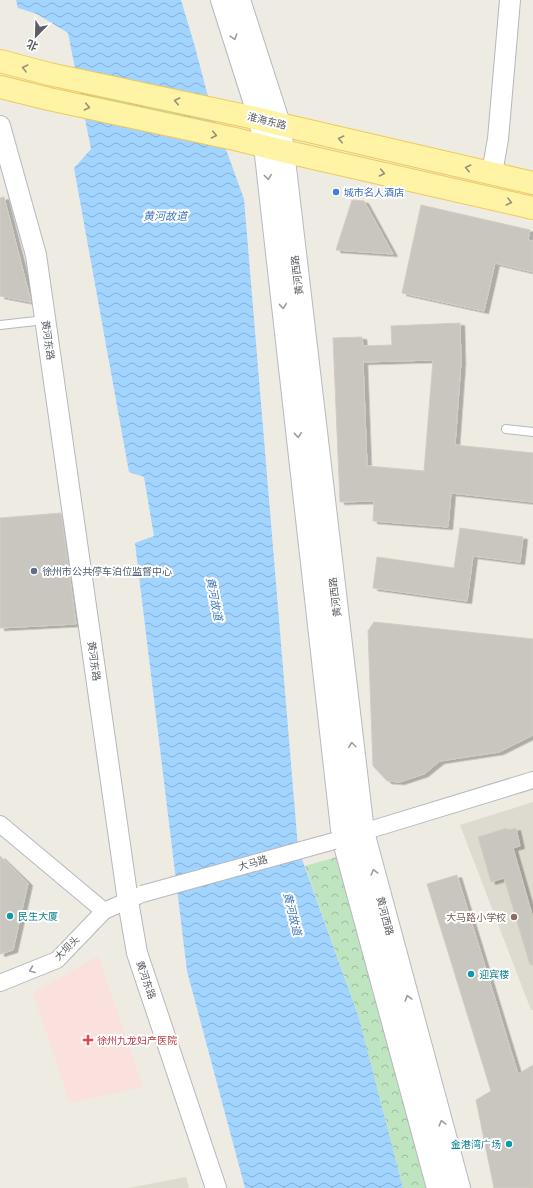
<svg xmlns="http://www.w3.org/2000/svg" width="533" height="1188" font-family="Figtree,'Noto Sans SC',sans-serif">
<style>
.education{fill:#dddad0}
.medical{fill:#fbe1de}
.park{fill:url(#park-crowns)}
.water{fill:url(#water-waves)}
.building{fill:#c8c6bf;stroke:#d2cdc1;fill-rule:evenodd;filter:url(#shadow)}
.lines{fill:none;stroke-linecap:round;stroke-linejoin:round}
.service-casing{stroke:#b5b8bd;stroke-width:10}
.minor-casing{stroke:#b5b8bd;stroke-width:18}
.tertiary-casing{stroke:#b5b8bd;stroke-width:22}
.secondary-casing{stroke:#b6b9bf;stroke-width:24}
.primary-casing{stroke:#f1ca57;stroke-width:24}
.service{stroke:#fff;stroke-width:8}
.minor{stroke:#fff;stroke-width:16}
.tertiary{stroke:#fff;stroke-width:20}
.secondary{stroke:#fff;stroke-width:22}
.primary{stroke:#fff3a6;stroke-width:22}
.minor-bridge-casing{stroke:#b5b8bd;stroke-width:18;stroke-linecap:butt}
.minor-bridge{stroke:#fff;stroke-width:16}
.oneway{stroke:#9d9ea1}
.oneway2{stroke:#94927a}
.shop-dot{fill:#3f7fe0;stroke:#fff;stroke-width:1.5}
.service-dot{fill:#5c6f8a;stroke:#fff;stroke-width:1.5}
.culture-dot{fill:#0f9aa8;stroke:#fff;stroke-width:1.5}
.education-dot{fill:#8d6e63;stroke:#fff;stroke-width:1.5}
.health-dot{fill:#e0444e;stroke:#fff;stroke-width:1.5}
.labels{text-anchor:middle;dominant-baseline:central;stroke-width:4;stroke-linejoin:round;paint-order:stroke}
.street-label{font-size:10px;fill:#5b5e63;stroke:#fff}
.shop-label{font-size:10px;fill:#366cbe;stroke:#fff;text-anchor:start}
.service-label{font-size:10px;fill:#4e5e75;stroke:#fff;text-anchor:start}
.culture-label{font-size:10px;fill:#0d838f;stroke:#fff;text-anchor:start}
.education-label{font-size:10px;fill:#785e54;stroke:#fff;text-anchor:end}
.health-label{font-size:10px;fill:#be3a42;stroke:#fff;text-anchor:start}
.water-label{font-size:11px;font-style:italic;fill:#4079ba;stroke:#fff}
</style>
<defs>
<pattern id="park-crowns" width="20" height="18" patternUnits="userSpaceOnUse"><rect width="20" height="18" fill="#bee5bf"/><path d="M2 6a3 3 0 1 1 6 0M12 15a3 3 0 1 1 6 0" fill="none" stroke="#9dbd9f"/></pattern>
<pattern id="water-waves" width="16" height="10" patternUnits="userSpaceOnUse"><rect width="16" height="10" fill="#a1d4ff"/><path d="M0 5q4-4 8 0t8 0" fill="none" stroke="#86afd2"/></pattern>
<filter id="shadow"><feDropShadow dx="4.5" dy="2.5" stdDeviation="0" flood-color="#0004"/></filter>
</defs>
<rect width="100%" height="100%" fill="#edebe2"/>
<g class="education">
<path d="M533,802V1010H531L460,825Z"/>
<path d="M186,1177L189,1188H128Z"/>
</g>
<path class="medical" d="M98,956L143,1087L70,1103L33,993Z"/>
<path class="park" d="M340,856L430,1188H403L359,1018L305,866Z"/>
<path class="water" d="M16,0H181L195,47L211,108L244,199L298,848L359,1018L403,1188H245L187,971L135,543L154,536L144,477L129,472L74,168L91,149L68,33L37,14L18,8Z"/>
<g class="building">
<path d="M4,197L30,298L31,302L0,296V198Z"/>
<path d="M352,200L364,201L393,254L336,250Z"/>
<path d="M421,205L530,230L528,240L533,241V272L495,263L484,311L402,293Z"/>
<path d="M460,323L461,362L455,445L533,453V502L451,493L448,527L373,521L374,501L340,502L333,338L362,337L363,346L392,345L391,326ZM433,360L424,471L367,466L363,362Z"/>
<path d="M61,513L76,624L0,628V518Z"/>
<path d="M460,528L523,537L520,562L473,556L467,601L373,588L377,557L454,568Z"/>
<path d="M374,622L533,639V735L499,752L440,761L424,774L400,782L387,781L373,766L368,631Z"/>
<path d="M507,828V830L516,828L520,846L513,848L533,918V965H530L504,878L491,882L478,837Z"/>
<path d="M0,856L28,883L13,950L0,954Z"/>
<path d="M457,875L518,1074L533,1065V1188H494L476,1100L491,1091L427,884Z"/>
</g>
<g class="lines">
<g class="service-casing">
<g id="service">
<path d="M0,325L45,320"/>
<path d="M506,429L533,432"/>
</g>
</g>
<g class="minor-casing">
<g id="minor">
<path d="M0,824L104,911L138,896"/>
<path d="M363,832L533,780"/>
<path d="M0,983L57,960L104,911"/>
</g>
</g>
<g class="tertiary-casing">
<g id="tertiary">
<path d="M0,126L36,255L128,901L137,953L216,1188"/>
<path d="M492,173L498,139L510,0"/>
</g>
</g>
<g class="secondary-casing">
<g id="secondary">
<path d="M222,0L260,119L265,146L343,838L438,1188"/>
<path d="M239,0L279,124L283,151L363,832L459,1188"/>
</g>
</g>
<g class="primary-casing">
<g id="primary">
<path d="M0,61L49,74L260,119L279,124L533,183"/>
<path d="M0,87L49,99L235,139L283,151L533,208"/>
</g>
</g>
<use href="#service" class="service"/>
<use href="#minor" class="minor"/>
<use href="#tertiary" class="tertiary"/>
<use href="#secondary" class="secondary"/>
<use href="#primary" class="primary"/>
<g class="minor-bridge-casing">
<path id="minor-bridge" d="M142,894L334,841"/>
</g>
<use href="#minor-bridge" class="minor-bridge"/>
</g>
<defs><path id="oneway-chevron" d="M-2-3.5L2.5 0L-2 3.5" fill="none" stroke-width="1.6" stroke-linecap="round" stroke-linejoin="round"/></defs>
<g class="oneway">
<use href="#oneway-chevron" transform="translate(234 37) rotate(72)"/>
<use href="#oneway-chevron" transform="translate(268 177) rotate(84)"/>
<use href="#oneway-chevron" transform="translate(283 306) rotate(84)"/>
<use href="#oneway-chevron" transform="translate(298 435) rotate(84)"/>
<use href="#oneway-chevron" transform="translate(352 745) rotate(-97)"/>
<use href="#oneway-chevron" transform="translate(374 872) rotate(-105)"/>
<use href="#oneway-chevron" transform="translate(32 970) rotate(158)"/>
<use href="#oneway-chevron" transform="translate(408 998) rotate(-105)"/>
<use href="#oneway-chevron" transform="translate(442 1123) rotate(-105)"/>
</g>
<g class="oneway2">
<use href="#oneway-chevron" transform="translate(25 68) rotate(-166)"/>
<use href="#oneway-chevron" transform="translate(177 101) rotate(-168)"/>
<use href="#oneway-chevron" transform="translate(87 107) rotate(12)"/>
<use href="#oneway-chevron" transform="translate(214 135) rotate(12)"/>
<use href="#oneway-chevron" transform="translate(341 139) rotate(-167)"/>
<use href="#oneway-chevron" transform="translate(468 168) rotate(-167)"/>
<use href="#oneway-chevron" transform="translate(382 173) rotate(12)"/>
<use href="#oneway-chevron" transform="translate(509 202) rotate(14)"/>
</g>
<circle class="shop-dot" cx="336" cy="192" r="4"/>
<circle class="service-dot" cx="34" cy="571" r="4"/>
<g class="culture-dot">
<circle cx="10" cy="916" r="4"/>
<circle cx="471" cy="974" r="4"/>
<circle cx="509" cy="1144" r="4"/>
</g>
<circle class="education-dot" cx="514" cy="917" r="4"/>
<path class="health-dot" d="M86 1034h4v4h4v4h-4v4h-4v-4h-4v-4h4z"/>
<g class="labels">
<g class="street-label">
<text transform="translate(267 121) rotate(14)">淮海东路</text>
<text transform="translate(297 275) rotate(-97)">黄河西路</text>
<text transform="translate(48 340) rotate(82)">黄河东路</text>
<text transform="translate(335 597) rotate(-97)">黄河西路</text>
<text transform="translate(94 661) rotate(82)">黄河东路</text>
<text transform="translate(253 863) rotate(-16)">大马路</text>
<text transform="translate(385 916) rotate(75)">黄河西路</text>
<text transform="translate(67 948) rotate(-44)">大坝头</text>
<text transform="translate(146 980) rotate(71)">黄河东路</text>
</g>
<g class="shop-label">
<text x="344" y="192">城市名人酒店</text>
</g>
<g class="service-label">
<text x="42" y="571">徐州市公共停车泊位监督中心</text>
</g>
<g class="culture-label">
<text x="18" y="916">民生大厦</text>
<text x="479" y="974">迎宾楼</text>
<text x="501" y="1144" text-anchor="end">金港湾广场</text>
</g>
<g class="education-label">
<text x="506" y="917">大马路小学校</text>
</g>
<g class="health-label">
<text x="97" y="1040">徐州九龙妇产医院</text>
</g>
<g class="water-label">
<text x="165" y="216">黄河故道</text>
<text transform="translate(214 599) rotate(79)">黄河故道</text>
<text transform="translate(292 914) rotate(76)">黄河故道</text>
</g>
</g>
<g transform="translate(36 36) rotate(203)" stroke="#ffffff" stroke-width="3" paint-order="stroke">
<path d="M0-3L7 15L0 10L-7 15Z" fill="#5b5e63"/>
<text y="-6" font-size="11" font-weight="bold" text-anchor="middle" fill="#5b5e63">北</text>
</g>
</svg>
